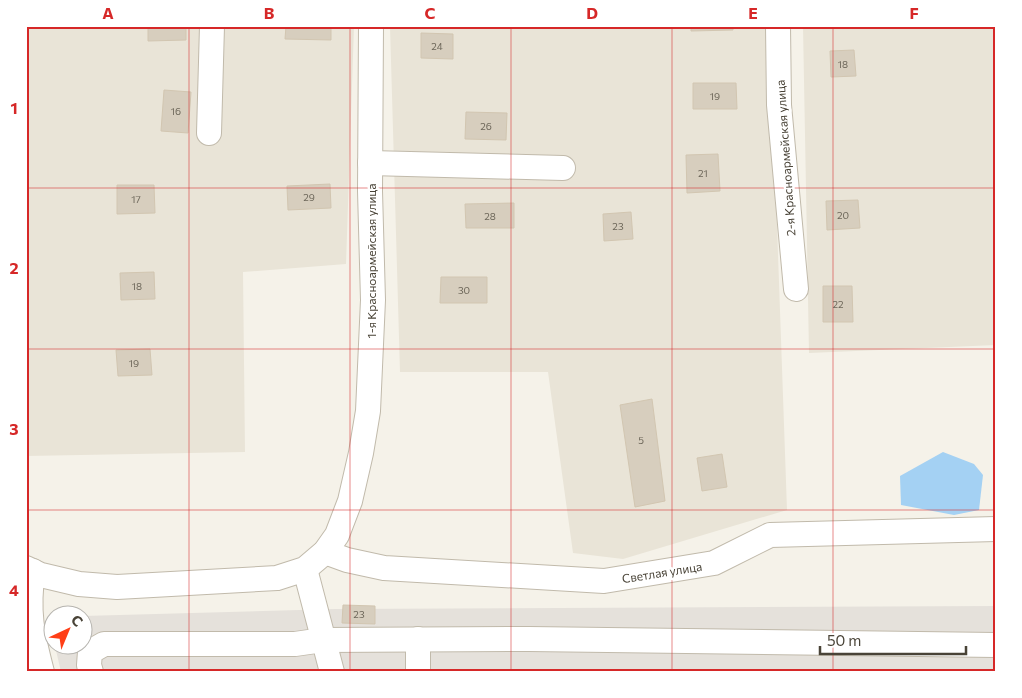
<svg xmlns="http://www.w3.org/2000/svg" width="1022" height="698" font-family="Commissioner,sans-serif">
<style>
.residential{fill:#e9e4d7}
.industrial{fill:#e5e1db}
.water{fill:#a4d1f3}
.building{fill:#d7cebe;stroke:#d2c6b1}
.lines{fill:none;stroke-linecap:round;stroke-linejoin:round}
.minor-casing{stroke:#c1baab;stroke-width:26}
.minor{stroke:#fff;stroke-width:24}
.grid{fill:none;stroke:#d62828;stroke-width:1;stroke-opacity:0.55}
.labels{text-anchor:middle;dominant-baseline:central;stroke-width:5;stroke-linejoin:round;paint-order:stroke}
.number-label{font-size:10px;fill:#6c6659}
.street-label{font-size:12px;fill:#494337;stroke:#fff}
.neatline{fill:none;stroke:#d62828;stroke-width:2}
.grid-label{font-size:16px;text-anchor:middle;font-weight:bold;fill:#d62828}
</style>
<rect width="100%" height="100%" fill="#f5f2e9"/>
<g class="residential">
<path d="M26,26H354L346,264L243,272L245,452L26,456Z"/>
<path d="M390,26H770L787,510L623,559L573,553L548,372H400Z"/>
<path d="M803,26H996V345L809,353Z"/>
</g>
<path class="industrial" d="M996,606V672H61L55,646H82L83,616L335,609Z"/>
<path class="water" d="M943,452L974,464L983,475L979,510L954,515L901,505L900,476Z"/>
<g class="building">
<path d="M148,26H186V40L148,41Z"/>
<path d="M286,26H331V40L285,39Z"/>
<path d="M691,26H733V30L691,31Z"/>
<path d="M421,33L453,34V59L421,58Z"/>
<path d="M854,50L856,76L831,77L830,51Z"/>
<path d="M693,83H736L737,109H693Z"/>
<path d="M164,90L191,92L188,133L161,131Z"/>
<path d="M466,112L507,113L506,140L465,139Z"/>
<path d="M718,154L720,191L687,193L686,155Z"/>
<path d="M330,184L331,208L288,210L287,186Z"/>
<path d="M117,185H154L155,213L117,214Z"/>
<path d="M858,200L860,228L827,230L826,201Z"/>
<path d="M514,203V228H466L465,204Z"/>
<path d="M631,212L633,239L604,241L603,214Z"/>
<path d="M154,272L155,299L121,300L120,273Z"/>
<path d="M441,277H487V303H440Z"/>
<path d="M823,286H852L853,322H823Z"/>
<path d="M150,349L152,375L118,376L116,350Z"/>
<path d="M652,399L665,501L635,507L620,405Z"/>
<path d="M722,454L727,487L702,491L697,458Z"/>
<path d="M343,605L375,606V624L342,623Z"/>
</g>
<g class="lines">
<g class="minor-casing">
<g id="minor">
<path d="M778,26L779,105L796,289"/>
<path d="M209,133L212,26"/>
<path d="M370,163L563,168"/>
<path d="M325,552L347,560L384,568L604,581L714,563L770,535L996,529"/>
<path d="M26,568L41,575L79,584L117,587L277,578L305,569L325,552L337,535L350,501L361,453L368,411L373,300L370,191L371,26"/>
<path d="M305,569L332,672"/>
<path d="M33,571C27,611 32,634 42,672"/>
<path d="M91,672L89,665L90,652L104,644H295L323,640L529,639L996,645"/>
<path d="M418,672V639"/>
</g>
</g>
<use href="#minor" class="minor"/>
</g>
<path class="grid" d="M189,26V672M350,26V672M511,26V672M672,26V672M833,26V672M26,188H996M26,349H996M26,510H996"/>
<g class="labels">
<g class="number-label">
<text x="437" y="46">24</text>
<text x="843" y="64">18</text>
<text x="715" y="96">19</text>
<text x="176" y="111">16</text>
<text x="486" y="126">26</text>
<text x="703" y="173">21</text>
<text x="309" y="197">29</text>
<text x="136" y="199">17</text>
<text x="843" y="215">20</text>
<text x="490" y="216">28</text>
<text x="618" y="226">23</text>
<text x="137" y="286">18</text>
<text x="464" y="290">30</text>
<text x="838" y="304">22</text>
<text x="134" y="363">19</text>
<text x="641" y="440">5</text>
<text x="359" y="614">23</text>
</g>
<g class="street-label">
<text transform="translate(785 158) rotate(-94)">2-я Красноармейская улица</text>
<text transform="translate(371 261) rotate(-90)">1-я Красноармейская улица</text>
<text transform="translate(662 572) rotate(-9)">Светлая улица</text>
</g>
</g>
<rect width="1022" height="698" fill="none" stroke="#ffffff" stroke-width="55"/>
<g transform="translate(68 630) rotate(44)"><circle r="24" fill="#ffffff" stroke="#b6b4af"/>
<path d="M0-4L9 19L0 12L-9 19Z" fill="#ff3f17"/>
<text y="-8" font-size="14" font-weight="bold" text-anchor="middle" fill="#494337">С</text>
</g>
<path d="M820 646v8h146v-8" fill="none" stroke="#494337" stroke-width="2.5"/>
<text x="827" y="646" font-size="15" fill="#494337" stroke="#ffffff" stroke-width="4" paint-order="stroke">50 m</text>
<rect x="28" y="28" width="966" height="642" class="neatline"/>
<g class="grid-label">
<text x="108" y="19">A</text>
<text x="269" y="19">B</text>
<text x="430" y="19">C</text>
<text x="592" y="19">D</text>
<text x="753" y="19">E</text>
<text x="914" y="19">F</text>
<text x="14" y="114">1</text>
<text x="14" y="274">2</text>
<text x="14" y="435">3</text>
<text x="14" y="596">4</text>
</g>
</svg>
